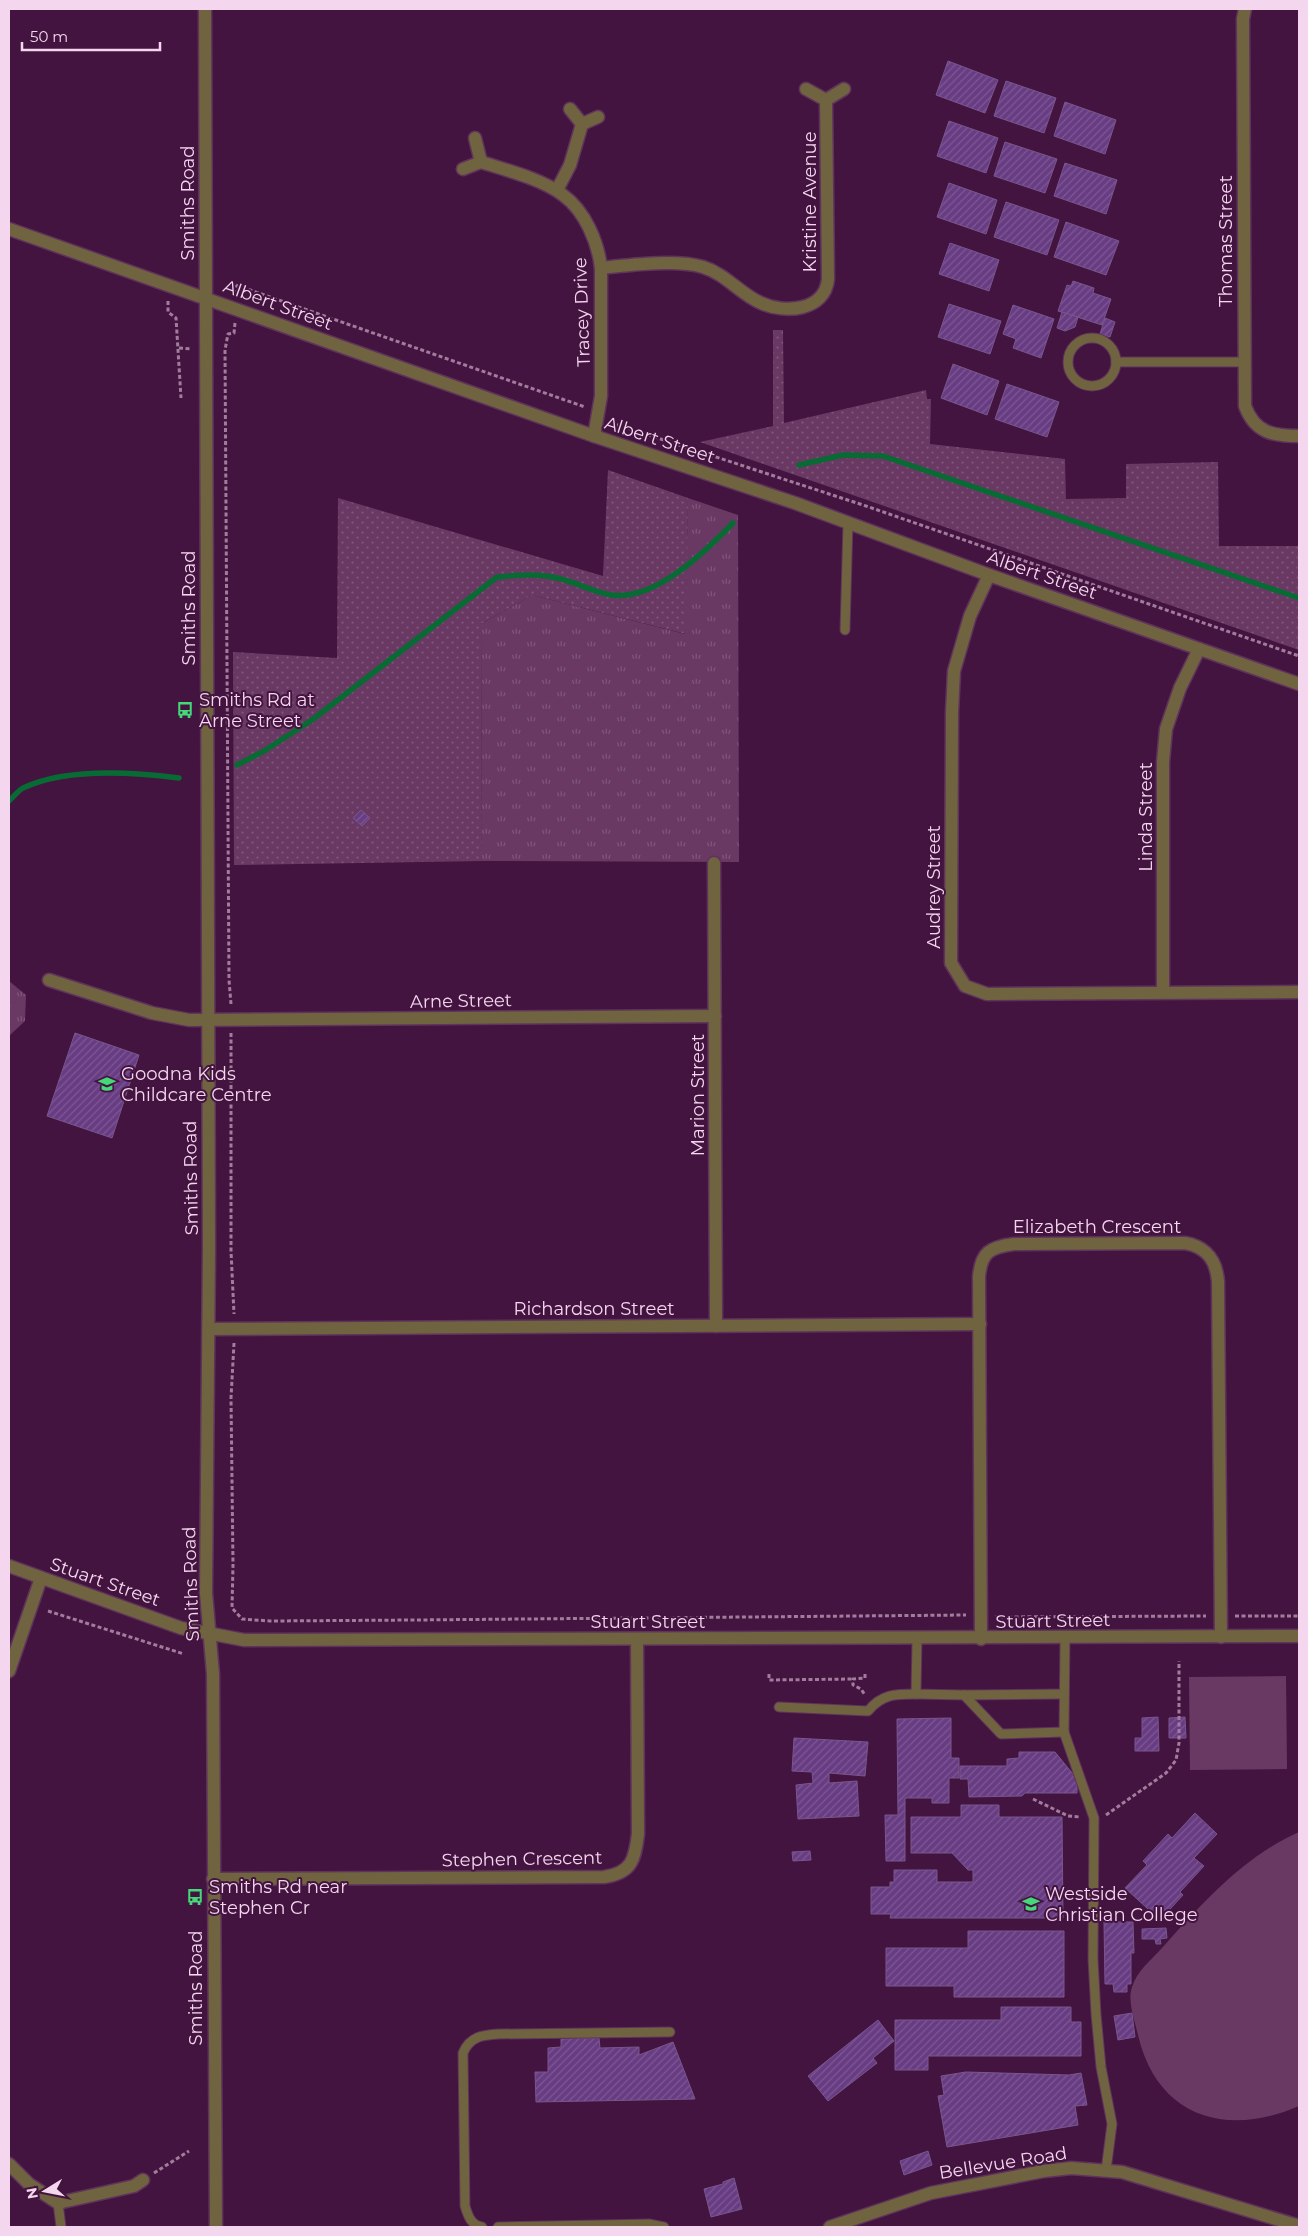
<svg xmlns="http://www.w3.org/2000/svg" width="1308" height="2236" font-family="Montserrat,sans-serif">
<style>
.grass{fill:url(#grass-tufts)}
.park{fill:url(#park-dots)}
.pitch{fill:#693963}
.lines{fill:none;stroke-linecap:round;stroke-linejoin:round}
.stream{stroke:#096b34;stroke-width:5.5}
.building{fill:url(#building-hatch);stroke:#78568d}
.service-casing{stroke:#5f335b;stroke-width:11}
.minor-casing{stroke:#5f335b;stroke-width:15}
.tertiary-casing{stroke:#5f335b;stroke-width:15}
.path{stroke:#a27c9d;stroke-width:3;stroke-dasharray:4 2.5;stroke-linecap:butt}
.service{stroke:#6f6340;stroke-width:9}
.minor{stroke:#6f6340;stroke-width:12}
.tertiary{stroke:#6f6340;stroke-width:12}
.labels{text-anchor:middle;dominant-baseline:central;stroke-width:4;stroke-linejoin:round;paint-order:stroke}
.street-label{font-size:18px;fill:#f4d6ef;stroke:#43143f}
.poi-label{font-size:18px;fill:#f4d6ef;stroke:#43143f;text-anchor:start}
</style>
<defs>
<pattern id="grass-tufts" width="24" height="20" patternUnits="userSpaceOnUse" patternTransform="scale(1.25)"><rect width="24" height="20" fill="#693963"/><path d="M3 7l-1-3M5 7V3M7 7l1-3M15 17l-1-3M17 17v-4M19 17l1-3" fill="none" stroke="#7f557a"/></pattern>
<pattern id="park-dots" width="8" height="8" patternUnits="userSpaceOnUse" patternTransform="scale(1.25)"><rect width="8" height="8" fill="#693963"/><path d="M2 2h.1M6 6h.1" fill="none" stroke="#7f557a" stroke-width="1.8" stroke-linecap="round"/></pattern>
<pattern id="building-hatch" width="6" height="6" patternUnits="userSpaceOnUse" patternTransform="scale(1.25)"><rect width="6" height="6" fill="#683c82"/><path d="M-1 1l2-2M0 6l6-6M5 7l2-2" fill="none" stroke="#7e5794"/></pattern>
</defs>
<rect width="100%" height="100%" fill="#43143f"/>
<g class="grass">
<path d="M688,498L738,515L739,862L482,861L481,624L532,595L685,634Z"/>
<path d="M9,981L26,995L25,1021L9,1036Z"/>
</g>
<g class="park">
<path d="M773,330H783L784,423L926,390L927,399H931L930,444L1065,459L1066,499L1126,498V464L1218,462L1219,546H1299V650L700,442L773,426Z"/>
<path d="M608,470L688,498L686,634L532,595L481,624L482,861L234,865L233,652L337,658L338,498L603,576Z"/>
</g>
<g class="pitch">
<path d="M1286,1676L1287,1769L1190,1770L1189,1677Z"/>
<path d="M1299,1832V2106C1226,2138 1157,2117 1138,2035C1135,2021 1127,2001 1132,1987C1137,1971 1151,1960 1162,1948C1201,1904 1244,1856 1299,1832Z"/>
</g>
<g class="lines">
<g class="stream">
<path d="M799,465L843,455L883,456L1299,598"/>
<path d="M237,765L264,751L312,720L497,577C519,575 540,573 561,579C578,583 595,593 612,595C655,601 706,551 733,523"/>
<path d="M9,801C13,797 18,791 23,788C67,767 133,772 179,778"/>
</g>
</g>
<g class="building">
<path d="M948,61L998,80L985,113L936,95Z"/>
<path d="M1006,81L1056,98L1044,133L994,116Z"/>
<path d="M1065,102L1116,120L1105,154L1054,136Z"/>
<path d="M949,121L998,138L986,173L937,156Z"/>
<path d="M1005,142L1057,159L1045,193L994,176Z"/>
<path d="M1065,163L1117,180L1106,214L1054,196Z"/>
<path d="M949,183L997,200L986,234L937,217Z"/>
<path d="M1006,202L1059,220L1047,255L994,237Z"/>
<path d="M1066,222L1119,241L1106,275L1054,257Z"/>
<path d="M950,243L999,260L989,291L939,274Z"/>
<path d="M1073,281L1094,288L1093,293L1111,299L1102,325L1058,311L1067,285L1071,286Z"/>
<path d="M949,304L1001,321L990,354L938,337Z"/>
<path d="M1013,305L1054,319L1041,358L1013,348L1016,339L1003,334Z"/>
<path d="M1062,312L1078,317L1075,327L1065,331L1057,328Z"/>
<path d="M1105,318L1115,322L1110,337L1100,334Z"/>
<path d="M953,364L999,381L987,415L941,398Z"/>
<path d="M1007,384L1059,402L1047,437L995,419Z"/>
<path d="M361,810L370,818L362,826L353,818Z"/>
<path d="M75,1033L139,1055L112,1138L47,1116Z"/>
<path d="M1158,1717L1159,1751H1135V1738H1142V1718Z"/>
<path d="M1185,1717L1186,1738H1169V1718Z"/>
<path d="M951,1718V1758H959V1778H949V1803H932V1798H905V1861H886L885,1815H898L897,1719Z"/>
<path d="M794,1738L868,1742L865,1776L829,1773V1783L857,1781L859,1816L798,1819L796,1785L813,1783L812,1772L792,1771Z"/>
<path d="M1019,1752H1055L1077,1779V1793H1025L1022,1796L969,1797L968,1779H960V1766H1007V1759L1019,1758Z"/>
<path d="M961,1805H999V1817H1062L1063,1918H890L891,1914H871V1887H890V1882H894V1870H937V1882H973V1870H968L952,1853H911V1817H961Z"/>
<path d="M1195,1813L1217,1834L1194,1858L1204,1866L1180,1892L1183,1895L1160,1920L1125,1888L1147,1865L1143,1861L1168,1834L1172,1838Z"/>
<path d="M810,1851L811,1860L793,1861L792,1852Z"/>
<path d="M1104,1922H1133L1134,1953H1131V1984H1127V1992H1114L1113,1984H1105Z"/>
<path d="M1166,1928L1167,1938L1160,1939L1161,1944H1156L1155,1939H1142V1929Z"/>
<path d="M968,1931H1064V1997H954V1986H886V1948H968Z"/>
<path d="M1001,2007H1071V2022H1081V2056H928V2070H895V2020H1001Z"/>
<path d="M1132,2013L1135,2037L1118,2040L1114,2016Z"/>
<path d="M878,2020L894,2041L873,2058L877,2063L828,2101L808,2076Z"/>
<path d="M599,2038L600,2048L639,2047V2055L673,2042L695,2099L536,2102L535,2072H548V2048L561,2047V2039Z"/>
<path d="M966,2072L1069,2075L1081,2073L1087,2105L1075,2106L1078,2125L947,2147L938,2096L944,2095L941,2076Z"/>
<path d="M928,2151L932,2165L904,2175L900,2161Z"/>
<path d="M734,2178L742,2209L711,2217L704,2189L723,2184V2182Z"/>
</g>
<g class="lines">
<g class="service-casing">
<g id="service">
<circle cx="1092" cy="362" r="24"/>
<path d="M1116,362H1244"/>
<path d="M845,630L848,523"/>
<path d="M917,1639L916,1694L964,1695L1001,1734L1064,1732L1065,1638"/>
<path d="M964,1695L1064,1694"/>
<path d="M779,1707L868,1711C882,1694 895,1694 916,1694"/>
<path d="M1064,1732L1094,1818L1093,1959L1096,2014L1101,2067L1112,2124L1106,2170"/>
<path d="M58,2203L61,2227"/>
<path d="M482,2227C471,2225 468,2216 465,2206L463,2053C470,2036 483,2035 499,2034L670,2032"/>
<path d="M498,2227L649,2224L664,2227"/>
</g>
</g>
<g class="minor-casing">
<g id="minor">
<path d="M1245,9L1243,19L1245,406C1255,433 1273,436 1299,436"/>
<path d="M806,89L826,100"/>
<path d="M570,109L582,124"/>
<path d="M481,162C506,170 542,179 563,195C585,211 598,242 601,268V396L594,436"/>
<path d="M463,169L481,162L475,138"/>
<path d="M557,190L570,165L582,124L598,117"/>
<path d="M9,229L594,436L795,503L989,575L1299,684"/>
<path d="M601,268C629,265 677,259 703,267C726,274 740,294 761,303C785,314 825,311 828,279L826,100L844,89"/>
<path d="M989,575L970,616L954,671L952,712L951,963L965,986L987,994L1299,992"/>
<path d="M714,863L716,1326"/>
<path d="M49,980L152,1013L189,1020L715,1016"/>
<path d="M1163,992V762L1166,729L1180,688L1199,649"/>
<path d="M209,1329L980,1324"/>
<path d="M981,1639L979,1277C981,1252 990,1247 1014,1244L1185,1243C1207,1247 1216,1260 1218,1281L1221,1637"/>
<path d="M9,1671L41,1578"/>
<path d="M213,1879L604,1877C632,1873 635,1859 638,1834L637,1639"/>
<path d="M9,2164L29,2184L58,2203L134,2186L143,2180"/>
</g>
</g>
<g class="tertiary-casing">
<g id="tertiary">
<path d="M205,9L209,1248L206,1593L213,1674L216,2227"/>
<path d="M9,1566L181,1628L244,1640L1299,1636"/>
<path d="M830,2227L931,2193L1044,2171L1071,2168L1122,2172L1299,2226"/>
</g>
</g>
<g class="path">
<path d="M180,255H192"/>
<path d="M230,283L585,407"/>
<path d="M235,294L236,285"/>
<path d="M168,301V312L176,318L181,398"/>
<path d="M179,348L192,349"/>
<path d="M612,420L618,425L866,506L1299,656"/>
<path d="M231,1004L229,980L225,350L228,334L234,333L235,323"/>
<path d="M231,1033V1251L234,1314"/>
<path d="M234,1343L231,1398L233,1565L232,1608L242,1619L270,1621L414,1620L966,1615"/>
<path d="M48,1611L184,1654"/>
<path d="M1235,1616H1299"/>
<path d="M995,1617L1206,1616"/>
<path d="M769,1674V1680L853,1679"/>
<path d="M865,1674V1678L853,1679V1685L861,1689L865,1695"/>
<path d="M1033,1799L1068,1816L1080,1817"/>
<path d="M1106,1815L1166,1773L1176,1760L1179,1743V1661"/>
<path d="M154,2173L189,2151"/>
</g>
<use href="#service" class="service"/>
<use href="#minor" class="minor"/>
<use href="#tertiary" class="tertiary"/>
</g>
<defs>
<g id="bus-bare" transform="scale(1.35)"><path d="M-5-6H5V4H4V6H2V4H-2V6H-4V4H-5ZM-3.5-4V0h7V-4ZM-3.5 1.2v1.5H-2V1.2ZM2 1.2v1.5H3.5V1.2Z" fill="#45d77a" stroke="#43143f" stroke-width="2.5" paint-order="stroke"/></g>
<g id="school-bare" transform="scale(1.35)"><path d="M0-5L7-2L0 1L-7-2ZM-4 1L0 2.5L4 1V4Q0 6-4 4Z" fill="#45d77a" stroke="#43143f" stroke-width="2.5" paint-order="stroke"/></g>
</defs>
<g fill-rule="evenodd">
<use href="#bus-bare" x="185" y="710"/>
<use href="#school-bare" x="107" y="1084"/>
<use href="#bus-bare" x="195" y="1897"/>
<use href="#school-bare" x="1031" y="1904"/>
</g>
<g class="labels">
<g class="street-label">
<text transform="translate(810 202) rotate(-90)">Kristine Avenue</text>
<text transform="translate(188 203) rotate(-90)">Smiths Road</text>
<text transform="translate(1226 241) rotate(-90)">Thomas Street</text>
<text transform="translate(278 305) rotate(20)">Albert Street</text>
<text transform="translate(582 312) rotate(-92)">Tracey Drive</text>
<text transform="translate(660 440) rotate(18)">Albert Street</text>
<text transform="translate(1042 575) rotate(19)">Albert Street</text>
<text transform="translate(189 608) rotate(-90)">Smiths Road</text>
<text transform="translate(1146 817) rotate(-90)">Linda Street</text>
<text transform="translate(934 887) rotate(-90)">Audrey Street</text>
<text transform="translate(461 1001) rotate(-1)">Arne Street</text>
<text transform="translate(698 1095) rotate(-90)">Marion Street</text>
<text transform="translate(191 1178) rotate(-91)">Smiths Road</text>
<text x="1097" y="1227">Elizabeth Crescent</text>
<text x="594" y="1309">Richardson Street</text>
<text transform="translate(105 1582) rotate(19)">Stuart Street</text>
<text transform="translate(191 1584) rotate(-92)">Smiths Road</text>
<text transform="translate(1053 1621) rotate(-1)">Stuart Street</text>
<text x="648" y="1622">Stuart Street</text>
<text transform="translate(522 1859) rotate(-1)">Stephen Crescent</text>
<text transform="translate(196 1988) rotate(-90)">Smiths Road</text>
<text transform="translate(1003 2163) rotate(-9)">Bellevue Road</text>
</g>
<g class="poi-label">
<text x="199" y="700">Smiths Rd at<tspan x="199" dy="21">Arne Street</tspan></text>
<text x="121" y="1074">Goodna Kids<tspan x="121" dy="21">Childcare Centre</tspan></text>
<text x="209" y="1887">Smiths Rd near<tspan x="209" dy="21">Stephen Cr</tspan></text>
<text x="1045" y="1894">Westside<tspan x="1045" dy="21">Christian College</tspan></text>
</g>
</g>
<rect width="1308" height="2236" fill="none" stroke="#f4d6ef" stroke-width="20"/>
<g transform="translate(45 2191) rotate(260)" stroke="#43143f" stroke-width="4" paint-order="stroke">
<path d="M0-4L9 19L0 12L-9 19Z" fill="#f4d6ef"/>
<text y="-8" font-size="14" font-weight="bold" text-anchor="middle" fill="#f4d6ef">N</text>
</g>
<path d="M22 42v8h138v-8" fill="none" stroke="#f4d6ef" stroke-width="2.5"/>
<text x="30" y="42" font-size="15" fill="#f4d6ef" stroke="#43143f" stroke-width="4" paint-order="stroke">50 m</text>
</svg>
